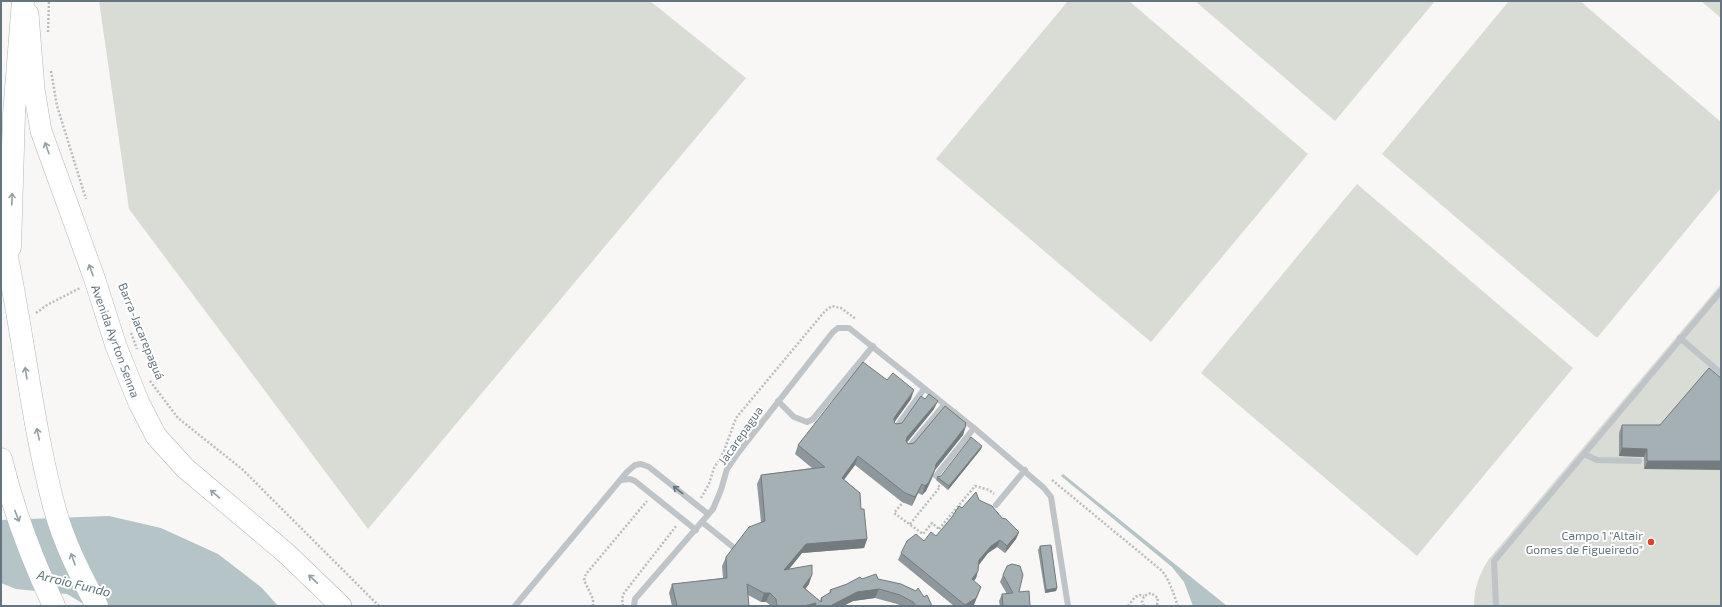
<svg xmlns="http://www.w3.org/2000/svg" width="1722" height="607" font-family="'Exo 2',sans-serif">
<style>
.green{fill:#d8dcd4}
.water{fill:#b5c4c6}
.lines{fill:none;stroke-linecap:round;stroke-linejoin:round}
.trunk-casing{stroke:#b2b7ba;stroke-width:22}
.motorway-casing{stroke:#b2b7ba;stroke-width:23}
.path{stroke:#b9bdbf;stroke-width:2.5;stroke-dasharray:2 2;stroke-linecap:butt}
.service{stroke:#bec4c7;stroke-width:6}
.trunk{stroke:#fff;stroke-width:21}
.motorway{stroke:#fff;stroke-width:22}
.wall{fill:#8e979b}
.shaded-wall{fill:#747b7e}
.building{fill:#a5b0b4;stroke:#747b7e}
.oneway{stroke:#929fa6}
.oneway2{stroke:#637680}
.poi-dot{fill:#e34029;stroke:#fff;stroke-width:1.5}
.labels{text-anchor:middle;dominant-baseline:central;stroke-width:4;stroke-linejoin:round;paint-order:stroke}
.street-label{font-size:12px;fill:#637680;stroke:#fff}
.poi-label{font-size:12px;fill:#637680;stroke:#fff;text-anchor:end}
.water-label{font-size:13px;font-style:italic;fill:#5e767a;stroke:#fff}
</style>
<rect width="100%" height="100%" fill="#f8f7f5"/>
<g class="green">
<path d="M99,1H650L746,78L368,529L129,209Z"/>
<path d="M1068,1H1129L1308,154L1151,342L936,159Z"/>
<path d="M1195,1H1435L1335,121Z"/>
<path d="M1509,1H1580L1721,122V188L1597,338L1382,154Z"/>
<path d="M1701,1H1721V18Z"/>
<path d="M1357,184L1573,368L1417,556L1201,373Z"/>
<path d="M1721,284V606H1474C1474,588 1479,574 1489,559Z"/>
</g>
<g class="water">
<path d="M1063,474L1227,606H1193L1184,582L1172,567L1061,476Z"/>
<path d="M109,516L161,528L218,554L262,588L278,606H87L67,594L16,589L1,583V520Z"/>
</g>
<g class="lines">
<g class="trunk-casing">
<path id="trunk" d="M28,14L34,89L41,131L95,280L116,346L139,403L156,436L185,468L287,554L341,606"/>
</g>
<g class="motorway-casing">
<g id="motorway">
<path d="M1,229C22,320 30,415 54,506C63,541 80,574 97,606"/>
<path d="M10,247L14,114L23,1"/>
<path d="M1,459C13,509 32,559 54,606"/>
</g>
</g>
<g class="path">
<path d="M48,32L49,1"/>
<path d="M51,71L57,106L86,199"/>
<path d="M36,313L47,305L80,288"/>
<path d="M131,333L137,349"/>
<path d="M150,381L178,418L242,469L379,606"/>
<path d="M1052,480L1161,570C1170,580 1173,593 1178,606"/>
<path d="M701,498L709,484L714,468L724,451L736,418L825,311L832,306L841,308L856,319"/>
<path d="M904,501L894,513L923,534L932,523L939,529"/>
<path d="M910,524L940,487L937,484"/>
<path d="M939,529L975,486L989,490L994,494"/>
<path d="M593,606V599L584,580L586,574L647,501"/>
<path d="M623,606L622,599L624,593L677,525"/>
<path d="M1128,606L1135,597L1140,595L1144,596"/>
<path d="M1144,606L1142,602L1144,596L1151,593L1158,598L1157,606"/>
</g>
<g class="service">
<path d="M1680,338L1721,373"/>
<path d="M778,401L794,417L807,422L813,419L873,346"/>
<path d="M895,429L924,389"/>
<path d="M908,448L944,405"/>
<path d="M1584,454L1597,460L1639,461"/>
<path d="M936,476L974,428"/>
<path d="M621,480L630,479L635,481L696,530"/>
<path d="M996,505L1025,470"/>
<path d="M702,522L733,547"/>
<path d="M515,606L627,472L635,465L641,464L649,467L708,514"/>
<path d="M634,606L635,599L713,509L721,490L727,469L738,453L833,332L838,328H849L974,428L1044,488L1051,497L1068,606"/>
<path d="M1496,606L1494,561L1721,291"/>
</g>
<use href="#trunk" class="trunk"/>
<use href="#motorway" class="motorway"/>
</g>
<g class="wall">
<path d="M911,399L894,422L896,424L902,423L934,409L907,442L908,444L914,443L965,425L963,435L935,470L932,478L926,491L922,495L918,493L912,506L902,502L855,465L844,480L861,509L867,539L864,548L802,553L789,569L809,584L805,589L820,601L821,598L829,594L830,590L862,579H878L924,597L932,606H901L897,604L875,598L853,601L843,606H771L766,602H761L748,595L749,606H672L669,593L672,584L723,578L722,566L726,557L761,522L757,484L761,475L812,468L795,454L798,445Z"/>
<path d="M1622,425H1660L1644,469V457L1619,456V433Z"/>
<path d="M982,446L981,449L948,490L936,480L937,477L941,476Z"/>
<path d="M979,500L1019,532L1016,539L1005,553L997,547L988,553L979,565L976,578L974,581V605L972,606H954L898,560L901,553L924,541L936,536L962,508Z"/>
<path d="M1040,546L1057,588L1056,591L1045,593L1038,550Z"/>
<path d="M1003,575L1019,592L1030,606H1000L999,601L1002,594H1007L1000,582Z"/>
</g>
<g class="shaded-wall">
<path d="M914,390L911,399L891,427L894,418Z"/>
<path d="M938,401L934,409L904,446L907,437Z"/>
<path d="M966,423L964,429L966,426L963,435L935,470L932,478L926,491L922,495L925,486L936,464Z"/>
<path d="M982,446L981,449L948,490L949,486Z"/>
<path d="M1622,448L1647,449L1644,457L1619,456Z"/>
<path d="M858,456L855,465L838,487L842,478Z"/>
<path d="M1647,461H1721V470L1644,469Z"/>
<path d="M922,484L918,493L912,506L915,497Z"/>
<path d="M1019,532L1016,539L1005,553L1007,546Z"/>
<path d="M867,539L864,548L802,553L781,579L784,570L806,544Z"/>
<path d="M1000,540L997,547L988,553L977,567L979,560L991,546Z"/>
<path d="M978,571L976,578L969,586L972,579Z"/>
<path d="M812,575L809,584L800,596L803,587Z"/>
<path d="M981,587L974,605L972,606H965Z"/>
<path d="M1057,588L1056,591L1045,593L1046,590Z"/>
<path d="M879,589L875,598L853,601L843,606H831L832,605L857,592Z"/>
<path d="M764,593H770L766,602H761Z"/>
<path d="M816,603L815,606H804Z"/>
</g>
<g class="building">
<path d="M863,362L887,380L893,373L914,390L894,418V422L896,424L902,423L921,396L925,399L929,394L938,401L907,437L906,441L908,444L914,443L945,406L966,423L965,425L966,426L936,464L935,469L929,482L925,486L922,484L915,497L905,493L858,456L842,478L860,493L861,509H864L867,539L806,544L784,570L812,565V575L803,587L821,602L822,600L821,598L831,592L830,590L847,584L860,577L862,579L876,574L878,579L901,584L916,591L918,588L924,597L927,595L932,606H916L913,602L900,595L879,589L857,592L832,605L831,606H815L816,603L804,606H777L776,599L770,593H764L747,584L749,606H677L672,584L727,578L726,557L749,527L765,521L761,475L825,467L798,445Z"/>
<path d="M1709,368L1721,378V461H1647V449L1622,448V425H1660Z"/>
<path d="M971,437L982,446L949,486L937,477L941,476Z"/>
<path d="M976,492L979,500L992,506L1002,518L1006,519L1019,532L1007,546L1000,540L991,546L979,560L978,571L972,579L981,587L976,598L965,605L901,553L907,541L916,534L924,541L931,532L936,536L952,517L959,506L962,508Z"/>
<path d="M1051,545L1057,588L1046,590L1040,546Z"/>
<path d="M1012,564L1020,566L1023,575L1019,592L1029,591L1030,606H1003L1002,594L1013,593L1003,575L1007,566Z"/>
</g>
<defs><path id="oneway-shaft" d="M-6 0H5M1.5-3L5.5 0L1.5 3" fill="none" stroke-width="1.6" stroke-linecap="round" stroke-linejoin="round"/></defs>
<g class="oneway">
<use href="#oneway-shaft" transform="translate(47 148) rotate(-109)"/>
<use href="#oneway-shaft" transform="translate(12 199) rotate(-88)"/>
<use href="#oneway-shaft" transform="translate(91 270) rotate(-110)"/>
<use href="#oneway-shaft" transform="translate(26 373) rotate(-99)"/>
<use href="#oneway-shaft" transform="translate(38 434) rotate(-103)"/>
<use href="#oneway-shaft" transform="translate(215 494) rotate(-140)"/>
<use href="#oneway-shaft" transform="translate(17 516) rotate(69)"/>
<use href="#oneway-shaft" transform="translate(73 559) rotate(-110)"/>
<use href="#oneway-shaft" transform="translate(313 579) rotate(-137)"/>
</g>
<use class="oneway2" href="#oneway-shaft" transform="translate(678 490) rotate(-142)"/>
<circle class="poi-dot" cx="1651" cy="542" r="4"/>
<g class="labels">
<g class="street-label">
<text transform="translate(142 331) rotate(68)">Barra-Jacarepaguá</text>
<text transform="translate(116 341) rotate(70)">Avenida Ayrton Senna</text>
<text transform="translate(740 435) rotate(-55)">Jacarepagua</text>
</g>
<g class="poi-label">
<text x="1643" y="535">Campo 1 "Altair<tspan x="1643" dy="14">Gomes de Figueiredo"</tspan></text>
</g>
<g class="water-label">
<text transform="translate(74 583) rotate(14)">Arroio Fundo</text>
</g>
</g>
<rect width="1722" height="607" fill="none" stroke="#637680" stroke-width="4"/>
</svg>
